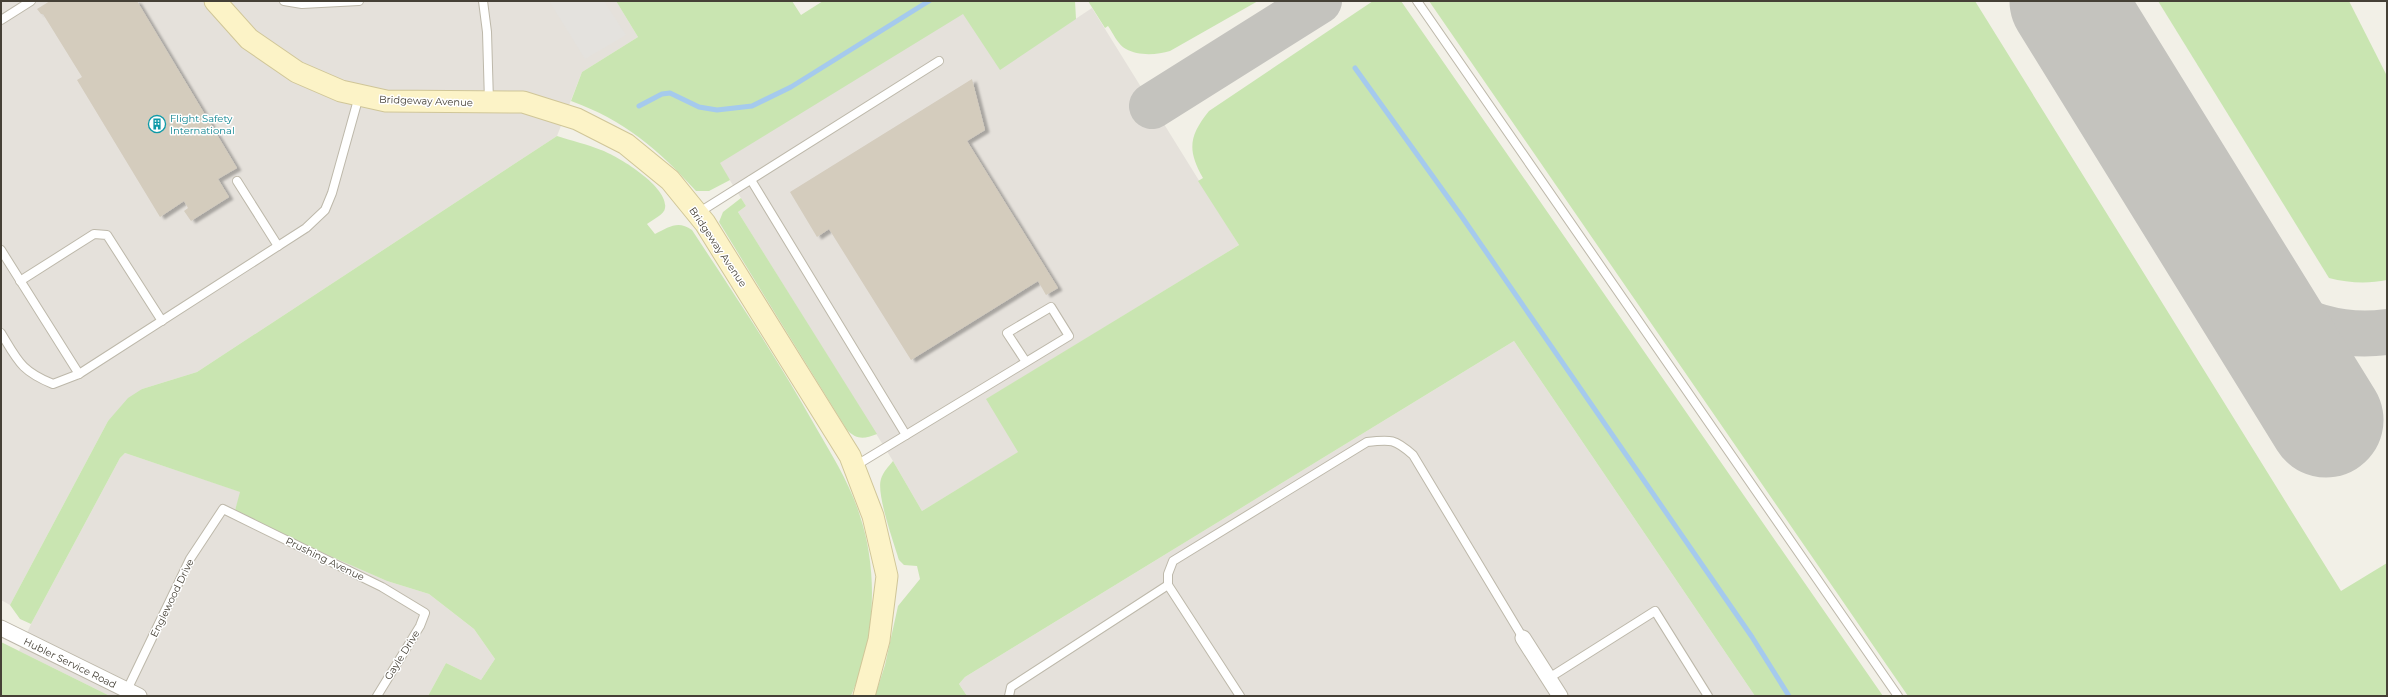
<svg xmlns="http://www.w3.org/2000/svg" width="2388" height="697" font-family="Montserrat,sans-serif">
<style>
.industrial{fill:#e5e1db}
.green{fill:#c9e5b1}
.parking{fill:#e4e2de}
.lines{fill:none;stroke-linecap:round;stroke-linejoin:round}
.stream{stroke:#a5caed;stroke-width:5}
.taxiway{stroke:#c4c3be;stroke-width:46}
.runway{stroke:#c4c3be;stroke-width:115}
.building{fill:#d4ccbd;filter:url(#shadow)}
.lane-casing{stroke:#bdb8aa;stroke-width:10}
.street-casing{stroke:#bdb8aa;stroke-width:17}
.secondary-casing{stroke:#d0c698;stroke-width:23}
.lane{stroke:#fff;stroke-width:8}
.street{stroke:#fff;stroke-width:15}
.secondary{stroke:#fcf3c7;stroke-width:21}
.labels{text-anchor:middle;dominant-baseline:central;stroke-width:3;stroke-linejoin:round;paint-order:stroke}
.street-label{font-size:10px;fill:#454036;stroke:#fff}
.culture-label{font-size:10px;fill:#0d838f;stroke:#fff;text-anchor:start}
</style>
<defs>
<filter id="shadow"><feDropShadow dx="4.5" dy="2.5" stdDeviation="1" flood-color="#0004"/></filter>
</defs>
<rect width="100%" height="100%" fill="#f2f0e7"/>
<g class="industrial">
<path d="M1,1H616L638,37L582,72L557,136L197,372L142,389L108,421L10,605L1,600Z"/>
<path d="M1092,8L1239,245L987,399L1019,452L922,511L893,461L738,212L746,206L719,163L963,13L1000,69Z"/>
<path d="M1514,341L1755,696H967L959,684L965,677Z"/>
<path d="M125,453L241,492L234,513L387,581L429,594L474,629L495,659L481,680L446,663L428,696H110L19,651L31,624L120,458Z"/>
</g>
<g class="green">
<path d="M616,1H792L801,15L823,1H1075L1076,19L1000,70L963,14L720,163L730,180L709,191H696C659,150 624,120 571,101L582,72L638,37Z"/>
<path d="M1088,1H1258L1170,51C1157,55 1138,56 1126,49C1118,45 1113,33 1108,26L1105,28Z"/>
<path d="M1373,1H1401L1883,696H1755L1514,341L965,677L959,684L967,696H875L885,665L898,606L920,579L917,566L904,565L899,560C894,543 876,494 881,479C883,472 889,466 893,461L922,511L1018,452L986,399L1239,245L1198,181L1203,178C1187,150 1189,136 1209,111Z"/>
<path d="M1429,1H1975L2341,591L2387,563V696H1908Z"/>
<path d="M2158,1H2349L2387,76V280C2368,284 2348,283 2329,278Z"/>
<path d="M557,136C572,141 587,144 601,150C618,156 669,187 665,208C665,214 652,220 647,224L655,234C669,227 678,220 692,230C734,294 777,358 814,424C831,454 850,483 860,516C879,573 875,642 851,696H428L446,663L481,680L495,659L474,629L429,594L387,581L234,514L240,492L125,453L120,458L31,624L20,619L10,605L108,421L128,398L142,389L197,372Z"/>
<path d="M741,198L746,206L738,212L877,434C864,439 857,440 847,430L719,222L723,212Z"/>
<path d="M1,642L110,696H1Z"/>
</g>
<path class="parking" d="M549,1H604L626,35L585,59Z"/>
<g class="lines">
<g class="stream">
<path d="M1355,68L1462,217L1752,637L1789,696"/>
<path d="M639,106L662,94L670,93L699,107L717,110L752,106L791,87L929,1"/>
</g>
<g class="taxiway">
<path d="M1152,106L1319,1"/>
<path d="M2235,272C2249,284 2264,301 2280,310C2313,329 2349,337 2387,332"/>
</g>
<path class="runway" d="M2067,1L2326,420"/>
</g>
<g class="building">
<path d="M50,1H137L237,168L218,179L229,197L191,221L184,211L188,208L184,201L160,217L77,80L82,77L43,14H41L37,9Z"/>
<path d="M972,79L985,130L967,141L1058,288L1046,295L1038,281L911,360L829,229L817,237L790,192Z"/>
</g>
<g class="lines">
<g class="lane-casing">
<g id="lane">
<path d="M284,1L302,4L359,1"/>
<path d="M483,1L487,32L489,102"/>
<path d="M1417,1L1898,696"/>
<path d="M1,20L31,1"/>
<path d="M751,180L906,435"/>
<path d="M237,181L278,246"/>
<path d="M698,213L939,61"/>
<path d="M1,250L79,374"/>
<path d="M20,281L94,234L107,235L162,321"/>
<path d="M1,333C18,361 21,371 53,384L79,374L306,228L325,210L332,193L359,96"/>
<path d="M855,466L1069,336L1051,307L1007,333L1026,362"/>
<path d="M1549,678L1655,611L1708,696"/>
<path d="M127,690L190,559L223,509L382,587L425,613L420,626L377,696"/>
<path d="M1009,696L1011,687L1168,585"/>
<path d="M1240,696L1168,585V574L1173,561L1367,442C1391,439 1395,439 1413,455L1523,638"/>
</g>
</g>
<g class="street-casing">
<g id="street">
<path d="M1,628L139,696"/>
<path d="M1523,638L1560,696"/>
</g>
</g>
<g class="secondary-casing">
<path id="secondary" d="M215,1L249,39L297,72L341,91L386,101L523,102L577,119L626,144L670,180L705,223L850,456L873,516L887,576L879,640L864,696"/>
</g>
<use href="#lane" class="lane"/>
<use href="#street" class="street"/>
<use href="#secondary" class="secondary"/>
</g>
<defs>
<g id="building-ring" transform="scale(0.9)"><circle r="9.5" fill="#fff" stroke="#0f9aa8" stroke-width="1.5"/><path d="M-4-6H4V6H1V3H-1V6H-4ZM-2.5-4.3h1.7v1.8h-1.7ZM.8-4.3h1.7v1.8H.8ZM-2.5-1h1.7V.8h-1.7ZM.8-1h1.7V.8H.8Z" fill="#0f9aa8"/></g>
</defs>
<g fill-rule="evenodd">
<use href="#building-ring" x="157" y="124"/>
</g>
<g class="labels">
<g class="street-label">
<text transform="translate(426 101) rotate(2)">Bridgeway Avenue</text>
<text transform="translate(718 247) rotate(56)">Bridgeway Avenue</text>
<text transform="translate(325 559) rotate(26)">Prushing Avenue</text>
<text transform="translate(172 598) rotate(-64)">Englewood Drive</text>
<text transform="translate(402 655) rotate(-58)">Gayle Drive</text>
<text transform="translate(70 663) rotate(26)">Hubler Service Road</text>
</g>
<g class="culture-label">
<text x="170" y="118">Flight Safety<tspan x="170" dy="12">International</tspan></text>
</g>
</g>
<rect width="2388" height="697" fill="none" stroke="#454036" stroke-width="4"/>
</svg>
